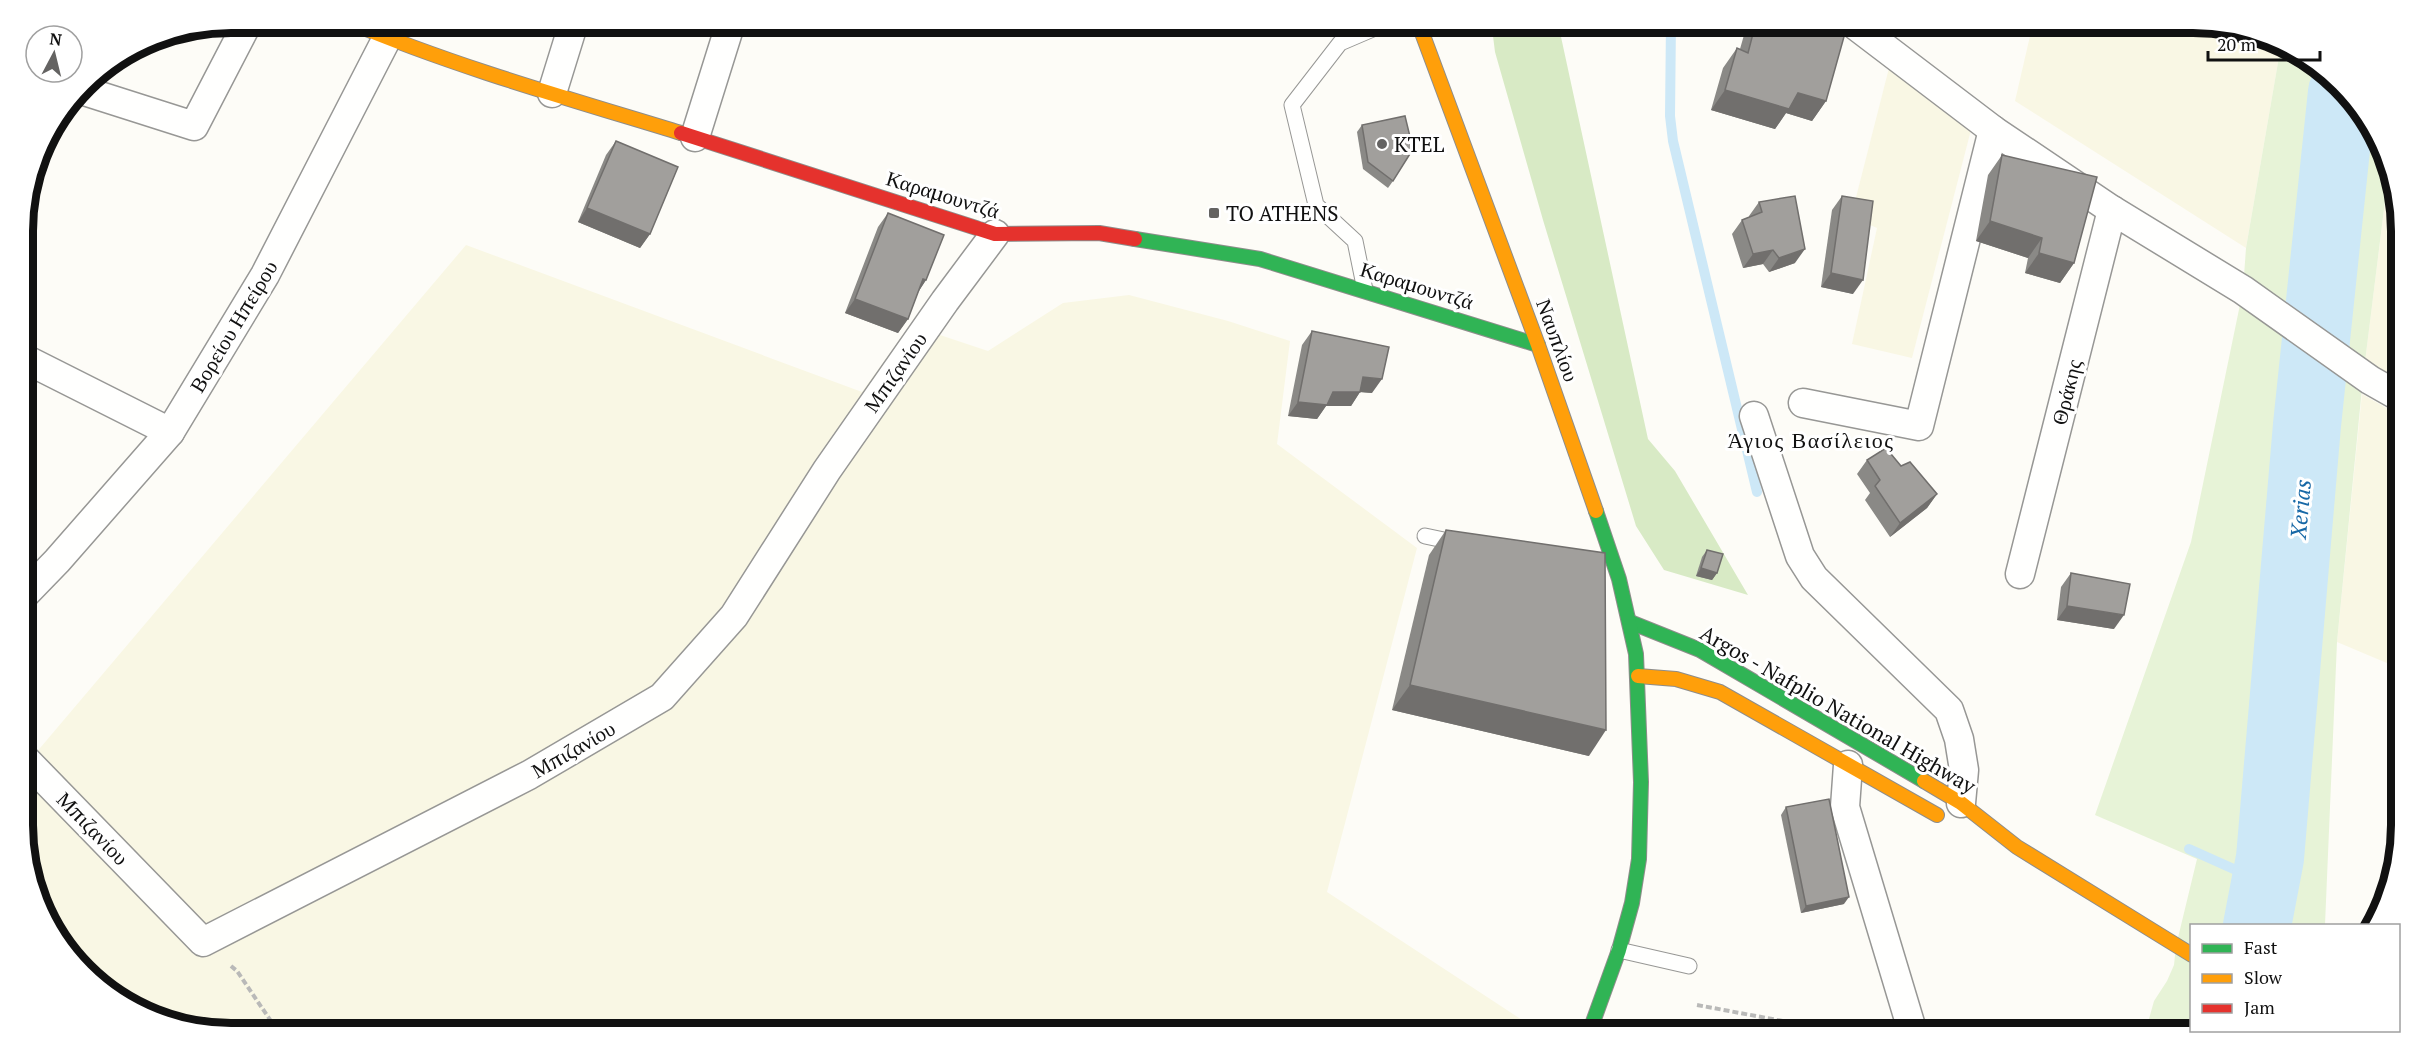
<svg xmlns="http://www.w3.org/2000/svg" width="2424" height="1056" font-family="'PT Serif',serif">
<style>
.farmland{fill:#f9f7e4}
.green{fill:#e7f3d7}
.forest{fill:#d8eac5}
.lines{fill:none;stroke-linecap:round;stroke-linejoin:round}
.stream{stroke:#cde8f7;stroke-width:10}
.river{stroke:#cde8f7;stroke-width:68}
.lane-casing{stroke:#979795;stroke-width:17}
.street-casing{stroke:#979795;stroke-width:31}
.fast-casing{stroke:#8e8d8b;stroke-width:16}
.slow-casing{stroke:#8e8d8b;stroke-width:16}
.jam-casing{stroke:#8e8d8b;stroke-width:16}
.path{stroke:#b9b9b8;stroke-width:4;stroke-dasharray:6 3;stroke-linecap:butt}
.lane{stroke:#fffffe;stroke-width:15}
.street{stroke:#fffffe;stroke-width:28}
.fast{stroke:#30b455;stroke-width:14}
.slow{stroke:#ff9f0a;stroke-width:14}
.jam{stroke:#e5322d;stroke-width:14}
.wall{fill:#8a8986}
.shaded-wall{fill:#716f6d}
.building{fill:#a19f9c;stroke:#716f6d;stroke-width:1.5}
.poi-dot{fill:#646362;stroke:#fff;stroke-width:2}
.labels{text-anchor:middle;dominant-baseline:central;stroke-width:6;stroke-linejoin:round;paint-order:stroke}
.poi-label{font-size:21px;fill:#111;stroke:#fff;text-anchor:start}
.street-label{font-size:21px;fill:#111;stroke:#fff}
.neighbourhood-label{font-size:22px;letter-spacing:1.5px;fill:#111;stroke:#fff}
.water-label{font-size:22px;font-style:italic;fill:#1768a6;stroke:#fff}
.rim{fill:none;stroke:#111;stroke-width:8}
</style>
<rect width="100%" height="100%" fill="#fdfcf7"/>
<g class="farmland">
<path d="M2033,23H2193L2272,38L2281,45L2246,248L2015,101Z"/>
<path d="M1889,68L1972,126L1912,358L1852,344L1877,228L1851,217Z"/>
<path d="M2388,177L2400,204V382L2365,362Z"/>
<path d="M466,245L862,392L910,325L988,351L1063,303L1129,295L1228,321L1290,341L1277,444L1417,548L1327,892L1542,1033H231L152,1018L66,952L24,853V767Z"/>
<path d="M2362,394L2400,416L2401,669L2337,642Z"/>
</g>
<path class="green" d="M2281,45L2358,104L2388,177L2363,378L2337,642L2325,925L2192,926V1030L2219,1031L2206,1033H2145L2154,1001L2167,981L2174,965L2176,946L2197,859L2095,815L2191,542L2243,290L2246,248Z"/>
<path class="forest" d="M1497,23H1558L1648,439L1675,471L1748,595L1664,570L1636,526L1543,220L1495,52L1493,36Z"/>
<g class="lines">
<g class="stream">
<path d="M1671,22L1670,116L1673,141L1757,492"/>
<path d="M2189,849L2265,883"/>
</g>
<path class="river" d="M2257,926L2270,858L2307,425L2342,92"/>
<g class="lane-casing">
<g id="lane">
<path d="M1365,290L1355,241L1316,205L1292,105L1340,43L1389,22"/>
<path d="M1425,536L1458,543"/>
<path d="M1619,950L1689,966"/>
</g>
</g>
<g class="street-casing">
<g id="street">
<path d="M1851,22L1993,130L2112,210L2243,290L2370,380L2400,397"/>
<path d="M81,90L194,126L248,22"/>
<path d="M552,93L574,22"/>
<path d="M695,137L731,22"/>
<path d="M23,358L170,432"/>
<path d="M1803,403L1919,426L1993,130"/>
<path d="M1754,416L1800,556L1814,578L1949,710L1959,739L1964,770L1961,803"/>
<path d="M2020,574L2112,210"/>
<path d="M24,595L57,561L170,432L265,275L387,38L392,22"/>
<path d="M24,758L203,942L529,775L662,697L734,616L827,470L945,301L995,234"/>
<path d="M1848,765L1845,807L1913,1033"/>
</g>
</g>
<g class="fast-casing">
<g id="fast">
<path d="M1135,239L1260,259L1538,345"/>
<path d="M1630,622L1700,650L1924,781"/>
<path d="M1589,1033L1619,950L1632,903L1639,859L1641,782L1636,654L1619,579L1596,511"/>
</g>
</g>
<g class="slow-casing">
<g id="slow">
<path d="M349,22C456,67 570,99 681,133"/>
<path d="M1418,22L1538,345L1596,511"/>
<path d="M1638,676L1676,679L1720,692L1937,815"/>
<path d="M1924,781L1961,803L2017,847L2192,955"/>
</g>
</g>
<g class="jam-casing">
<path id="jam" d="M681,133L995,234L1099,233L1135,239"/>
</g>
<g class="path">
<path d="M231,966L237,971L279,1033"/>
<path d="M1697,1005L1831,1030"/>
</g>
<use href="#lane" class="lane"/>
<use href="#street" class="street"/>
<use href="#fast" class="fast"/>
<use href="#slow" class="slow"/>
<use href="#jam" class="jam"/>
</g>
<g class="wall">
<path d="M1750,22H1832L1826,101L1812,121L1786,113L1775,129L1711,110L1723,68L1737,48L1740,49L1746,28Z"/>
<path d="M1362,125L1393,181L1388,188L1363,169L1357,132Z"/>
<path d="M616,141L650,234L640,248L578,222L606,155Z"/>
<path d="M2002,155L2074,263L2060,283L2025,273L2028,258L1976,241L1988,175Z"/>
<path d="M1842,196L1853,294L1821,287L1832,210Z"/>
<path d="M1759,202L1795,263L1769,272L1763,264L1743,268L1732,234L1742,220L1749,217V216Z"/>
<path d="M888,213L926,280L918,292L908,319L898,333L845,313L878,227Z"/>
<path d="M1312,331L1372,393L1360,392L1351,406H1326L1317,419L1288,416L1302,345Z"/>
<path d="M1867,460L1901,466L1937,494L1927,508L1890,537L1865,500L1870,493L1857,474Z"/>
<path d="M1446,530L1589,756L1392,710L1429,555Z"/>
<path d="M1707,550L1717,573L1712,580L1696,576L1702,557Z"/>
<path d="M2071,573L2114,629L2057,620L2061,587Z"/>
<path d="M1786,807L1844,904L1801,913L1781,815Z"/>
</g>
<g class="shaded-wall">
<path d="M1725,90L1798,93L1826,101L1812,121L1786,113L1775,129L1711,110Z"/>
<path d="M587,208L650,234L640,248L578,222Z"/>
<path d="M1990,221L2042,238L2028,258L1976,241Z"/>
<path d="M1805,249L1795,263L1769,272L1779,258Z"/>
<path d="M1773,250L1763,264L1743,268L1753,254Z"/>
<path d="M2039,253L2074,263L2060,283L2025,273Z"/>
<path d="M1831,273L1863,280L1853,294L1821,287Z"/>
<path d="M923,279L926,280L917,294Z"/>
<path d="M855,299L908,319L898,333L845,313Z"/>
<path d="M1363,377L1382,379L1372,393L1360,392L1351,406H1326L1317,419L1288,416L1298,402Z"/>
<path d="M1937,494L1927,508L1890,537L1900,523Z"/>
<path d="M1701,568L1717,573L1712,580L1696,576Z"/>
<path d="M2067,606L2124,615L2114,629L2057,620Z"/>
<path d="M1410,685L1606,730L1589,756L1392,710Z"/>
<path d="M1849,897L1844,904L1801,913L1806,906Z"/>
</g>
<g class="building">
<path d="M1756,22H1832L1847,26L1826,101L1798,93L1789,109L1725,90L1737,48L1748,53Z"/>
<path d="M1405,116L1413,149L1393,181L1368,162L1362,125Z"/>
<path d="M616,141L678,167L650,234L587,208Z"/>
<path d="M2002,155L2097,177L2074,263L2039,253L2042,238L1990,221Z"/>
<path d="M1795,196L1805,249L1779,258L1773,250L1753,254L1742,220L1762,212L1759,202Z"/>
<path d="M1842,196L1873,201L1863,280L1831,273Z"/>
<path d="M888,213L944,235L926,280L923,279L908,319L855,299Z"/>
<path d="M1312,331L1389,347L1382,379L1363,377L1360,392H1333L1327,405L1298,402Z"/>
<path d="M1886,448L1901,466L1910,462L1937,494L1900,523L1875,486L1880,480L1867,460Z"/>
<path d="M1446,530L1605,553L1606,730L1410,685Z"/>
<path d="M1707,550L1723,554L1717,573L1701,568Z"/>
<path d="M2071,573L2130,584L2124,615L2067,606Z"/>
<path d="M1829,799L1849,897L1806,906L1786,807Z"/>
</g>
<g class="poi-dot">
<circle cx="1382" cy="144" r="6"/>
<rect x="1208" y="207" width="12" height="12" rx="3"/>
</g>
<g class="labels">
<g class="poi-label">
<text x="1394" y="144">KTEL</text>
<text x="1226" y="213">TO ATHENS</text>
</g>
<g class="street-label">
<text transform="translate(943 194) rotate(17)">Καραμουντζά</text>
<text transform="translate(1417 285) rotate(17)">Καραμουντζά</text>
<text transform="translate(233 326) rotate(-59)">Βορείου Ηπείρου</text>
<text transform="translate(1558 340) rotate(70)">Ναυπλίου</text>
<text transform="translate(895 372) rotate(-55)">Μπιζανίου</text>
<text transform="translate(2066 392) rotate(-76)">Θράκης</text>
<text transform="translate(1838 709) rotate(30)">Argos - Nafplio National Highway</text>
<text transform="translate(573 749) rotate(-30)">Μπιζανίου</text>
<text transform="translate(93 828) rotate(46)">Μπιζανίου</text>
</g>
<g class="neighbourhood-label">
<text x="1811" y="439">Άγιος Βασίλειος</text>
</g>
<g class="water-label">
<text transform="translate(2300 509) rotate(-85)">Xerias</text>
</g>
</g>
<path d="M0 0H2424V1056H0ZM231 33H2193A198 198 0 0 1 2391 231V825A198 198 0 0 1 2193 1023H231A198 198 0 0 1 33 825V231A198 198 0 0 1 231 33Z" fill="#fff" fill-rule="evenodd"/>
<path class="rim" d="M231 33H2193A198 198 0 0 1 2391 231V825A198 198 0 0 1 2193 1023H231A198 198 0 0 1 33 825V231A198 198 0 0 1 231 33Z"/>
<rect x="2190" y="924" width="210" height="108" fill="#ffffff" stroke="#a0a0a0" stroke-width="1.5"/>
<rect x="2202" y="944" width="30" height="9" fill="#30b455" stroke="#a0a0a0" stroke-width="1.5"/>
<text x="2244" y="954" font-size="18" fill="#111111">Fast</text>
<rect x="2202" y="974" width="30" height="9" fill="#ff9f0a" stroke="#a0a0a0" stroke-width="1.5"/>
<text x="2244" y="984" font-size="18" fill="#111111">Slow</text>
<rect x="2202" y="1004" width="30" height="9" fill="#e5322d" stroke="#a0a0a0" stroke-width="1.5"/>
<text x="2244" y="1014" font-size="18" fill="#111111">Jam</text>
<g transform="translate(54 54) rotate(7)"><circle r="28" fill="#ffffff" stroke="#a0a0a0" stroke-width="1.5"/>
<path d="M0-4.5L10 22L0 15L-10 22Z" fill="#646362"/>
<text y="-9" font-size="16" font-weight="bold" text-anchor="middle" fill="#111111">N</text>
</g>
<path d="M2208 51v9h112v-9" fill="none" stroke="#111111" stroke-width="3"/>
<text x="2217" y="51" font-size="18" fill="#111111" stroke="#ffffff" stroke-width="4.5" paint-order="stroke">20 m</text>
</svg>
